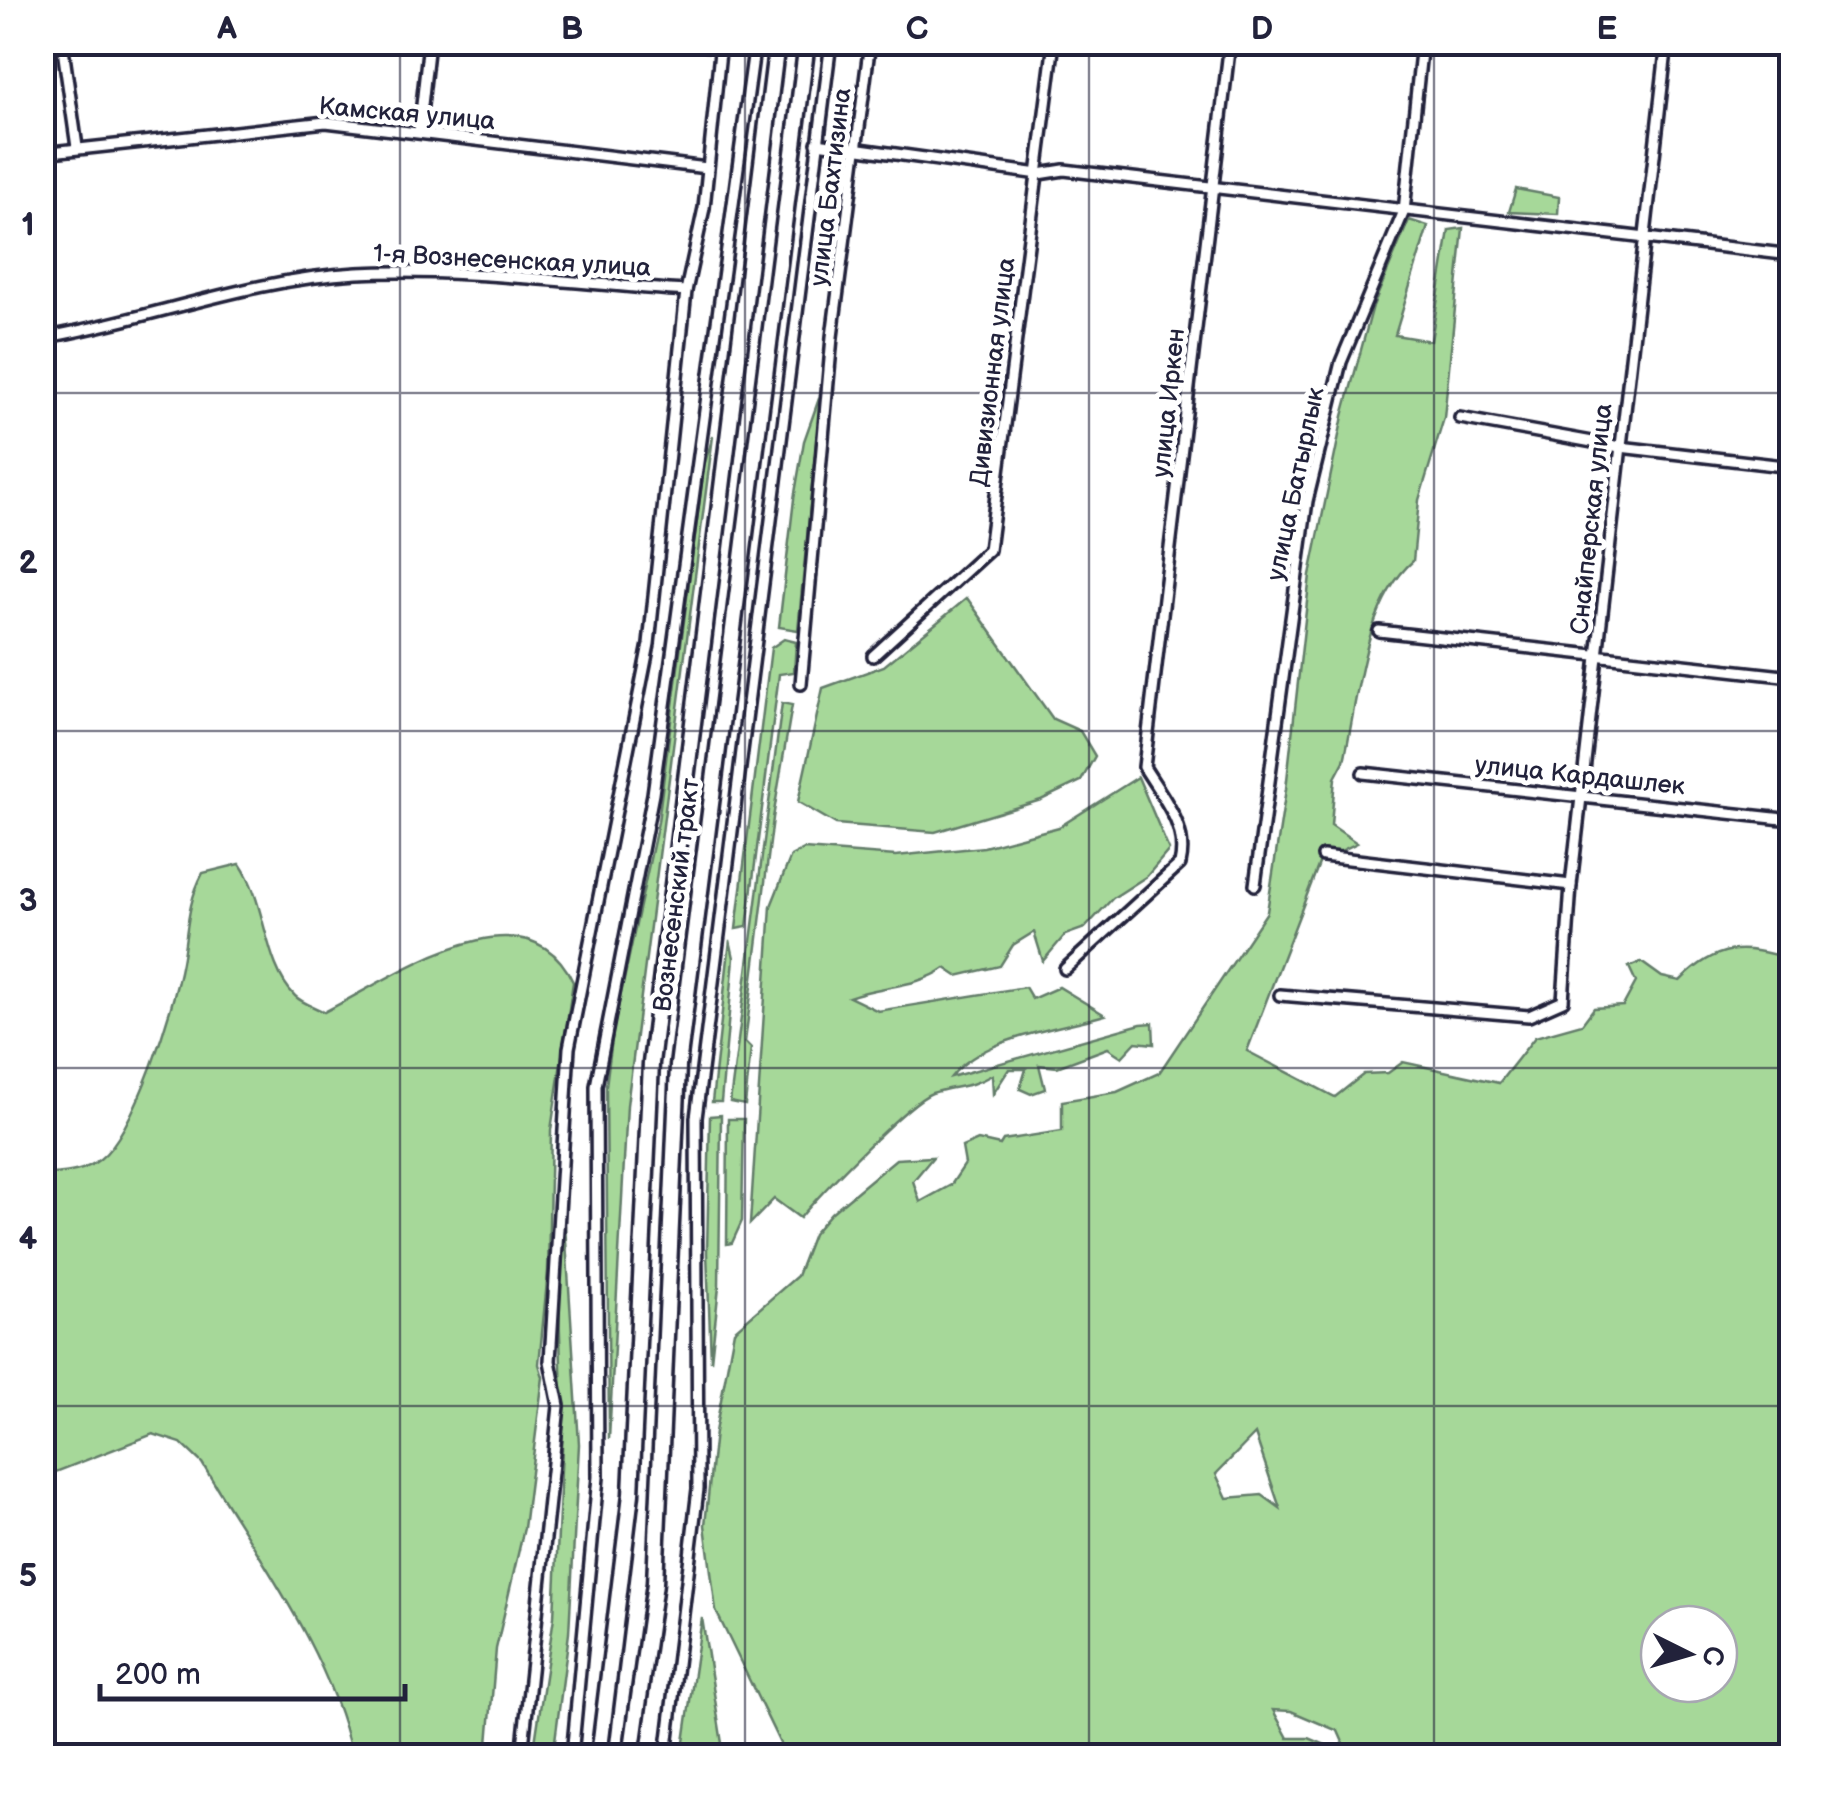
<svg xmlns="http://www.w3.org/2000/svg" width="1834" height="1799" font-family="'Balsamiq Sans',sans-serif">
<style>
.green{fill:#a6d899;stroke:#647d6a;stroke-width:2.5;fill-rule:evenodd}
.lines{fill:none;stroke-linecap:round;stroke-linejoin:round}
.street-casing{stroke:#22223b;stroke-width:16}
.primary-casing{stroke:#22223b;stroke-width:21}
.street{stroke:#fff;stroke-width:9}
.primary{stroke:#fff;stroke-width:14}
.grid{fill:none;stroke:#22223b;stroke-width:2.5;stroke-opacity:0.55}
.labels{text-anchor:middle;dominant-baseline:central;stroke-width:10;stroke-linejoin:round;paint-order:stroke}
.street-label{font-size:25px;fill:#22223b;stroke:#fff}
.neatline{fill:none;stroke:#22223b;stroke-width:4}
.grid-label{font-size:32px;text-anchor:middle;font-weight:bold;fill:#22223b}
</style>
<rect width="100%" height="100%" fill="#fff"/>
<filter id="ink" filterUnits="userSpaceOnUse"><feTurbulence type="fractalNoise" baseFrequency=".01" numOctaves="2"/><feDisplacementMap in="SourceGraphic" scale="20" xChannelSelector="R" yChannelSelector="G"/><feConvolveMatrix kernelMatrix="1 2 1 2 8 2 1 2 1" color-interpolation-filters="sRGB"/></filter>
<g filter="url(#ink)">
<g class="green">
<path d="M1516,189L1559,197L1558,214L1509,212Z"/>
<path d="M1409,220L1428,226L1395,335L1431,341L1449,230L1463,228L1444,418L1419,500L1413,561C1363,605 1358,699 1344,761L1335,778L1331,825L1357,843L1320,861L1247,1051L1335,1097L1364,1074L1388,1073L1403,1062L1499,1083L1535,1037L1582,1024L1594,1008L1623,1006L1636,982L1629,967L1641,962L1662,977L1680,981C1718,943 1742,945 1791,959V1756H1349L1338,1731L1291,1711L1273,1710L1288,1738H1309L1335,1749L1336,1756H786L716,1611L705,1525L715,1432L734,1331L797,1276L813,1234L831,1213L896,1159L933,1157L913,1181L920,1202L951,1185L965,1164L962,1147L978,1140L1000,1145L1003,1140L1062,1131V1101L1117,1092L1159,1073L1267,912L1286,789L1310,575L1343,416L1373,306ZM1255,1434L1280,1508L1262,1495L1227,1498L1216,1474ZM1659,1624H1719V1684H1659Z"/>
<path d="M821,393L798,630L779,627L794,499L804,441Z"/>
<path d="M713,436L627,1105L609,1439L606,1086L613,1031L658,822L704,466Z"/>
<path d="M967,598L1053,719L1080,731L1095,756L1081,781L1041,800L935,832L836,824L798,802L823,688L884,666Z"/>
<path d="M784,639L796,642L794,672L779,674L747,927L736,929L771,648Z"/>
<path d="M782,703L792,705L773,818L745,1042L751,1048L745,1105L730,1102Z"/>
<path d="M1138,777L1169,850L1147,876L1113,898L1085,928L1065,935L1043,961L1034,932L1013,945L1000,966L957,976L945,968C917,988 881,985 849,997L878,1011L1025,987L1032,999L1059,987L1105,1015C1058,1029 982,1037 951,1077L1141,1024L1153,1023L1154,1044L1136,1042L1122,1057L1108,1048L1057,1067L1039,1065L1045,1089L1031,1094L1020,1089L1026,1069H1009L993,1094L992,1075C968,1089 956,1085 932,1093C908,1102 820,1194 800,1218L774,1199L750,1224L771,906L791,856L804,849L896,856L984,847L1059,827Z"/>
<path d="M240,864C267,903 263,964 295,996C302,1003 315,1007 324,1012C388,981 526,879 573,982L551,1130L548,1271L539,1364L543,1377L524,1528L496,1649L487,1756H352C329,1650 257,1556 202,1463L181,1443L153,1434L43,1477V1175C64,1173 83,1173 100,1159C135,1132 174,1006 182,962C188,930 187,903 203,873Z"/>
<path d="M730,940L734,958L721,1102H712Z"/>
<path d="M721,1115L719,1286L711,1361L707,1252L710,1116Z"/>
<path d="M728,1119H744L742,1221L732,1243L727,1244Z"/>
<path d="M565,1225L579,1444L569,1633L553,1756H533L554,1617L563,1428L559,1304Z"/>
<path d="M702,1618L724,1756H682Z"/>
</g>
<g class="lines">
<g class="street-casing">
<g id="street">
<path d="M62,42L77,147"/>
<path d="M674,42L755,50"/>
<path d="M42,45L65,43"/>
<path d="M419,132L429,42"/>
<path d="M817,143L1039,174L1064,170L1792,255"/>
<path d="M42,153L326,122L707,168"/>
<path d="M42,338C148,320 249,279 357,273C463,268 579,284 686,291"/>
<path d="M1460,418L1620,447L1792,467"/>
<path d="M1379,631L1792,677"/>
<path d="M873,656L989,550L1054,42"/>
<path d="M801,684L832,337L870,42"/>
<path d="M1363,773L1792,820"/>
<path d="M1323,856L1571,885"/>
<path d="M1255,885L1307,501L1341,362L1404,211L1422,42"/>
<path d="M1065,969L1180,864C1189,827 1163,798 1144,767L1230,42"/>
<path d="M1280,995L1529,1016L1563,1001L1571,885L1667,42"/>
<path d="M522,1756L559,1406L550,1361L569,1048L649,644L686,291L704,208L721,42"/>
<path d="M572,1756L598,1477L596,1086L653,794L755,42"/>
<path d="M666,1756L698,1489L696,1118L831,42"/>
</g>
</g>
<g class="primary-casing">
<g id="primary">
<path d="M599,1756L631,1494L651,1063L777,42"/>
<path d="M631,1756L655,1583L678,1066L807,42"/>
</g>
</g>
<use href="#street" class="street"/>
<use href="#primary" class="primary"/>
</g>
</g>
<path class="grid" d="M400,42V1756M745,42V1756M1089,42V1756M1434,42V1756M42,393H1792M42,731H1792M42,1068H1792M42,1406H1792"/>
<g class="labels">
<g class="street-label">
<text transform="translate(407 114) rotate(5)">Камская улица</text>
<text transform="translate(831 187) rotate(-83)">улица Бахтизина</text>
<text transform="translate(512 261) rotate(3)">1-я Вознесенская улица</text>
<text transform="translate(993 372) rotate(-83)">Дивизионная улица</text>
<text transform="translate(1169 403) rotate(-84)">улица Иркен</text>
<text transform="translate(1296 484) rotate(-78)">улица Батырлык</text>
<text transform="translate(1592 519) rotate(-84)">Снайперская улица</text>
<text transform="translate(1580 776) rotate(6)">улица Кардашлек</text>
<text transform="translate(677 895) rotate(-83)">Вознесенский тракт</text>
</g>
</g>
<rect width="1834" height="1799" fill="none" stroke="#fff" stroke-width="110"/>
<g transform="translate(1689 1654) rotate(95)"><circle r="48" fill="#ffffff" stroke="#a7a7b1" stroke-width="2.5"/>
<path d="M0-8L18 38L0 25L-18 38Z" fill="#22223b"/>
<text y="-15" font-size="28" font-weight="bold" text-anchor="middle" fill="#22223b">С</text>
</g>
<path d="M100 1684v15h305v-15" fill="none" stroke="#22223b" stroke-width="5"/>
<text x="115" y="1684" font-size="30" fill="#22223b" stroke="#ffffff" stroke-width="8" paint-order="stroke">200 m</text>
<rect x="55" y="55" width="1724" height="1689" class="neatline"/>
<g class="grid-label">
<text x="227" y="39">A</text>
<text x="572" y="39">B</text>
<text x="917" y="39">C</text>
<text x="1262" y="39">D</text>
<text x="1607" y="39">E</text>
<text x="28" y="235">1</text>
<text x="28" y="573">2</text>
<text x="28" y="911">3</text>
<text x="28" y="1249">4</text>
<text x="28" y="1586">5</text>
</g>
</svg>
